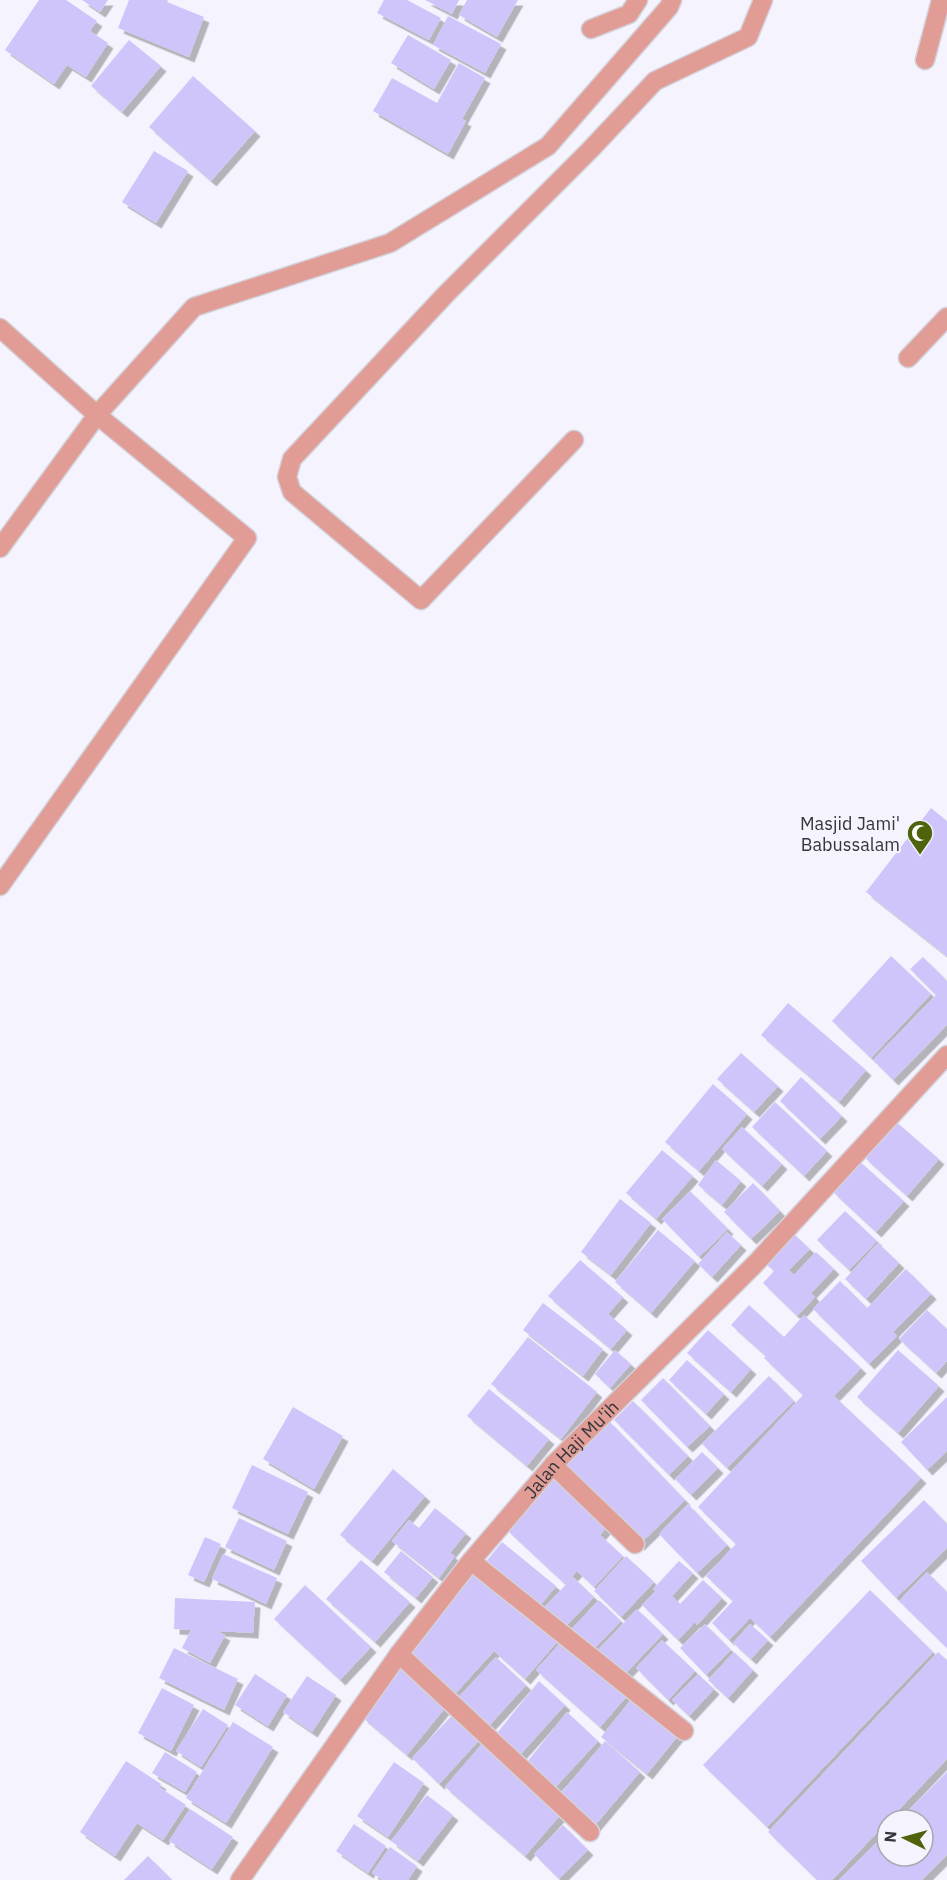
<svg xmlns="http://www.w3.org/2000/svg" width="947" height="1880" font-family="'IBM Plex Sans',sans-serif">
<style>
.building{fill:#cfc5fb;filter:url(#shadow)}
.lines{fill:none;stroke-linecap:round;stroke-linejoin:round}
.minor-casing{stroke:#d3d2db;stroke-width:21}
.minor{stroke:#e19c95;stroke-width:18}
.labels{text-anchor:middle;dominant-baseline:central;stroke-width:4.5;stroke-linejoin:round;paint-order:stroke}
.poi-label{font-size:18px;fill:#36353c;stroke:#f5f4fe;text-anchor:end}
.street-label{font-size:18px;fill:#36353c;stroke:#f5f4fe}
</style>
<defs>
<filter id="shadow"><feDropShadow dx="5.5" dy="5.5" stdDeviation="0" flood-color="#0004"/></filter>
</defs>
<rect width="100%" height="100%" fill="#f5f4fe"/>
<g class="building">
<path d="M39,0H66L97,21L90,31L108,43L86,77L67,65L54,84L5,50Z"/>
<path d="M82,0H108L100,12Z"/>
<path d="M129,0H168L167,2L204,17L189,57L118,28Z"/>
<path d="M384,0H407L441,18L429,40L377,13Z"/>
<path d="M425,0H459L452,14Z"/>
<path d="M467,0H518L497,37L459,15Z"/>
<path d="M448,16L501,44L485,73L433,45Z"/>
<path d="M408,35L451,60L434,89L391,63Z"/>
<path d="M129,40L161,66L122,112L91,86Z"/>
<path d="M459,63L485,78L462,119L466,121L448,154L373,111L392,78L437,103Z"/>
<path d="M193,76L255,131L211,181L149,127Z"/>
<path d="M154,151L188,171L156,223L122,202Z"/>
<path d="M931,808L947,821V956L866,892Z"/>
<path d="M891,956L931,994L871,1058L832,1021Z"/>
<path d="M923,957L947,981V1025L893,1080L873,1060L936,995L910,969Z"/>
<path d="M788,1003L866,1070L839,1102L761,1035Z"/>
<path d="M741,1053L778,1086L754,1112L717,1079Z"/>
<path d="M801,1077L842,1116L820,1139L780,1101Z"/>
<path d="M713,1084L747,1114L699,1171L665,1142Z"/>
<path d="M775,1102L827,1151L804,1176L752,1127Z"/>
<path d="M894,1120L939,1159L907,1196L863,1156Z"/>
<path d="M742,1127L782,1164L762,1186L722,1149Z"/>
<path d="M662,1150L693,1176L656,1219L626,1193Z"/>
<path d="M716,1160L741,1181L722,1205L698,1185Z"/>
<path d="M858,1160L904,1201L876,1232L832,1191Z"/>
<path d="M753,1183L780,1211L751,1239L724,1212Z"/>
<path d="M690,1191L728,1229L699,1257L662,1219Z"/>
<path d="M620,1199L651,1223L611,1275L581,1252Z"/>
<path d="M845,1211L877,1241L849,1270L817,1240Z"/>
<path d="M658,1230L695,1261L651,1313L615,1282Z"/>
<path d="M727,1232L741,1245L712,1277L698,1264Z"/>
<path d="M795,1235L810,1249L789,1270L794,1275L816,1252L834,1269L811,1293L815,1297L797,1316L763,1283L774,1271L767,1265Z"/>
<path d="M878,1243L899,1263L866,1299L845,1279Z"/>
<path d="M580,1260L623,1297L608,1314L627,1330L611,1349L548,1296Z"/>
<path d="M906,1269L931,1294L893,1332L897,1336L869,1364L813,1309L840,1281L867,1308Z"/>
<path d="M543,1303L603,1349L583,1376L523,1330Z"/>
<path d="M749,1305L784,1337L804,1315L861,1368L834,1396L921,1478L770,1637L750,1618L729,1640L712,1623L733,1601L706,1576L736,1544L698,1507L803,1395L764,1358L766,1356L731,1325Z"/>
<path d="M927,1310L947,1329V1361L936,1373L899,1339Z"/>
<path d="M708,1330L751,1369L731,1392L687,1353Z"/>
<path d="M528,1337L597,1392L561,1439L491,1384Z"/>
<path d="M615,1350L631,1364L610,1388L595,1374Z"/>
<path d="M898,1350L939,1386L898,1433L857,1397Z"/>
<path d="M687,1360L724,1394L706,1414L669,1380Z"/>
<path d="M769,1376L794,1401L727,1468L702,1444Z"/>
<path d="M663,1378L710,1426L687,1447L641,1400Z"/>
<path d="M489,1389L549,1439L527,1466L467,1416Z"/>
<path d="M947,1397V1451L927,1470L901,1442Z"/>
<path d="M633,1401L688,1456L669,1475L614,1420Z"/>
<path d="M293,1407L343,1436L314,1489L263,1459Z"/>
<path d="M608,1420L685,1500L639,1545L562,1465Z"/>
<path d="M702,1452L718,1468L691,1495L675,1479Z"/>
<path d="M252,1465L308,1492L288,1534L232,1508Z"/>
<path d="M393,1469L425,1496L372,1561L340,1535Z"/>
<path d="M552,1469L610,1523L600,1535L623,1556L594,1587L577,1571L565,1584L505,1528Z"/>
<path d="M924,1500L947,1524V1548L896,1598L861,1561Z"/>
<path d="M688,1504L727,1545L697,1573L659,1534Z"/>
<path d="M435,1508L466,1533L450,1553L455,1556L439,1578L392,1541L409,1520L419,1528Z"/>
<path d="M239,1518L287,1541L274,1570L225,1547Z"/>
<path d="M205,1537L221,1544L204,1582L188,1575Z"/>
<path d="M502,1542L556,1586L538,1608L484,1564Z"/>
<path d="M401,1551L433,1577L416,1598L384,1572Z"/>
<path d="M223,1554L277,1578L266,1604L212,1579Z"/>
<path d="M626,1556L654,1582L621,1617L594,1591Z"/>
<path d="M361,1560L410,1602L375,1642L326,1599Z"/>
<path d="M679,1561L693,1573L672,1596L680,1604L703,1580L722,1598L697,1625L695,1622L678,1640L642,1605L656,1591L653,1589Z"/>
<path d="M477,1567L557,1642L525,1679L494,1651L454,1695L404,1649Z"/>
<path d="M927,1572L947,1592V1648L899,1601Z"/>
<path d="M573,1577L594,1597L564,1628L543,1609Z"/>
<path d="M305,1585L371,1647L340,1680L274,1619Z"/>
<path d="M870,1590L933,1652L767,1827L703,1765Z"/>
<path d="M175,1598L255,1602L253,1633L217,1631L225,1635L210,1663L182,1648L191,1630L174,1629Z"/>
<path d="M599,1600L621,1621L590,1653L569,1632Z"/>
<path d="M637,1609L663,1634L622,1677L596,1652Z"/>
<path d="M705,1624L731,1650L706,1675L680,1648Z"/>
<path d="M750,1624L768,1640L751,1659L733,1643Z"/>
<path d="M564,1639L627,1696L600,1727L536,1670Z"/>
<path d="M662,1640L695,1671L668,1700L636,1668Z"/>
<path d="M174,1648L238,1679L224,1710L159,1678Z"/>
<path d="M734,1652L753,1670L728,1698L708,1680Z"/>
<path d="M938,1652L947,1660V1759L889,1820H887V1822L832,1880H817L768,1832Z"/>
<path d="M496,1657L526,1685L487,1728L457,1699Z"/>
<path d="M402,1659L448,1704L407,1755L362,1717Z"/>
<path d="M255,1674L287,1695L268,1726L235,1705Z"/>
<path d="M698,1674L714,1689L689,1716L672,1700Z"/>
<path d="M307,1676L336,1695L312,1732L283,1712Z"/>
<path d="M539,1681L565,1705L517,1758L493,1738Z"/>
<path d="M162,1688L194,1705L171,1751L138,1733Z"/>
<path d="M635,1695L681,1732L647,1774L601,1737Z"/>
<path d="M203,1709L228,1725L201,1767L176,1751Z"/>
<path d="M457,1710L483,1736L439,1784L412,1758Z"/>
<path d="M567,1712L598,1741L551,1792L523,1767Z"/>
<path d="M233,1722L273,1747L226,1823L186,1798Z"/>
<path d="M605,1741L640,1772L592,1829L558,1797Z"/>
<path d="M482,1744L562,1813L525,1856L445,1787Z"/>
<path d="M165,1752L197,1772L185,1792L152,1773Z"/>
<path d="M126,1761L161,1784L159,1787L186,1805L163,1840L137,1823L115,1856L80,1832Z"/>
<path d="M394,1762L424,1783L388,1837L357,1816Z"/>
<path d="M947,1772V1855L922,1880H839L887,1832V1856H923V1820H899Z"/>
<path d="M427,1795L453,1815L418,1861L391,1841Z"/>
<path d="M190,1809L233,1837L212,1869L169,1841Z"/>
<path d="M354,1824L386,1846L368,1873L336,1851Z"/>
<path d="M563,1825L588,1850L559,1879L534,1854Z"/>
<path d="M390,1847L417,1866L408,1880H383L372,1873Z"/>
<path d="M148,1856L172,1880H124Z"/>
</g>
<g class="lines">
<g class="minor-casing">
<g id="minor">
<path d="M591,29L629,14L638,0"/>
<path d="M925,60L941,0"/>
<path d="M0,328L97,415L247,538L0,886"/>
<path d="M908,358L947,317"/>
<path d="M574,440L421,600L292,492L287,477L292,459L446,294L590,150L655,81L748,37L763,0"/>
<path d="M0,548L97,415L194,307L390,243L548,146L669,7L672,0"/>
<path d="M553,1465L635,1544"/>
<path d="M471,1561L684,1731"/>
<path d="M399,1654L590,1832"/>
<path id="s1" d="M240,1880L399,1654L471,1561L553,1465L755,1264L947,1055"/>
</g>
</g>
<use href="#minor" class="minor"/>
</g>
<defs>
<g id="mosque-pin" transform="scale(1.35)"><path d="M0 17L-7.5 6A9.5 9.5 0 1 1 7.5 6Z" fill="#4f620c" stroke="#f5f4fe"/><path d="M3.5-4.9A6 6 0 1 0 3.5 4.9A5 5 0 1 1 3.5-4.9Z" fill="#fff"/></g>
</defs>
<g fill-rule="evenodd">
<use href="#mosque-pin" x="920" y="833"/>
</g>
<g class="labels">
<g class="poi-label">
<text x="900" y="823">Masjid Jami'<tspan x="900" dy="21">Babussalam</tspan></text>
</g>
<g class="street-label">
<text stroke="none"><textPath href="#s1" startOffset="544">Jalan Haji Mu'ih</textPath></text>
</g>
</g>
<g transform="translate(905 1838) rotate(275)"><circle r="28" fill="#f5f4fe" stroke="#a9a8b0" stroke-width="1.5"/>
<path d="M0-4.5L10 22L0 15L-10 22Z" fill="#4f620c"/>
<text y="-9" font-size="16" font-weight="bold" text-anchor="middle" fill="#36353c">N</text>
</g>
</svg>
